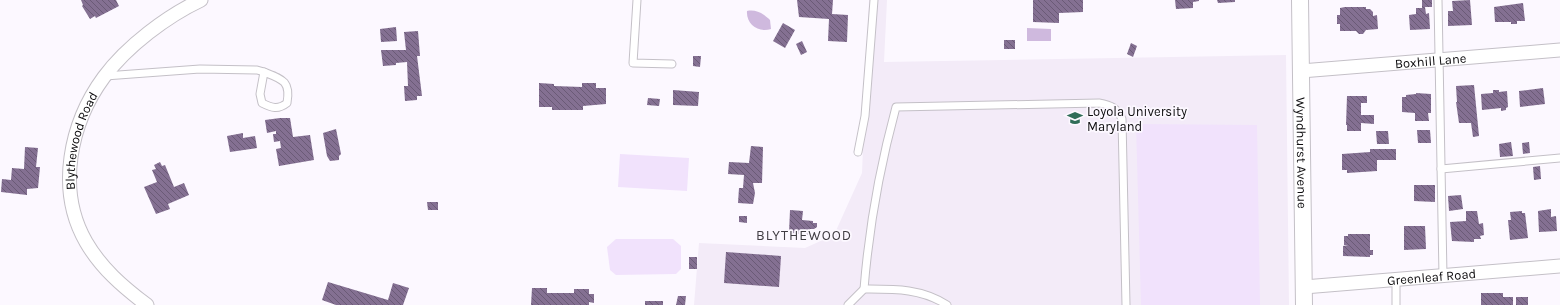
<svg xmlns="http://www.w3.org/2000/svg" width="1560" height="305" font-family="Karla,sans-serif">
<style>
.built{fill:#f3ebf8}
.garden{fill:#f1e2fc}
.water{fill:#cfb9de}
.building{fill:url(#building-back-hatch)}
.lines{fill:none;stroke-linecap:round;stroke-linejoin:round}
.service-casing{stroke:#c4c0c7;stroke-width:9}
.minor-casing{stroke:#c4c0c7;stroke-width:15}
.tertiary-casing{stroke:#c4c0c7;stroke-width:18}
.service{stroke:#fff;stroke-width:7}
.minor{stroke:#fff;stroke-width:13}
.tertiary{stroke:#fff;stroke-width:16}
.labels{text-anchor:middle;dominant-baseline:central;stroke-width:3.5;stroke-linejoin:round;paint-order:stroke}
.street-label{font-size:13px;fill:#0e0d0f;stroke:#fcf8ff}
.poi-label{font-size:13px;fill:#0e0d0f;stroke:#fcf8ff;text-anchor:start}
.neighbourhood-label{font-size:14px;letter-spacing:1px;fill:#403d43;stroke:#fcf8ff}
</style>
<defs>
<pattern id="building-back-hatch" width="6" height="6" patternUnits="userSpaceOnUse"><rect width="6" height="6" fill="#847092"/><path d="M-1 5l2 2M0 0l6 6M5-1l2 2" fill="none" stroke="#6a5a76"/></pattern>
</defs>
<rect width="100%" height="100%" fill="#fcf8ff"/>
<path class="built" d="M869,0H887L884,62L1286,55L1289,305H694L699,243L805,248L834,235L862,173Z"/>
<g class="garden">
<path d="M1136,124L1257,125L1260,305H1141Z"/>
<path d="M620,154L689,158L687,191L618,187Z"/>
<path d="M616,239H673L681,246V269L676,274L616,275L610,270L607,247Z"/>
</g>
<g class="water">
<path d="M747,11C756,9 764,14 770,20L771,29C759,33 746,25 747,11Z"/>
<path d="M1027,28L1051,29V41H1027Z"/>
</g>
<g class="building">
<path d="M81,0H116L119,6L96,18L95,16L90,19L82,6L83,5Z"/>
<path d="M797,0H833L832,14L848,15L847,42L828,41L829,19L799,17Z"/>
<path d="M1033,0H1083V12L1059,13V23L1033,22Z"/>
<path d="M1175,0H1199V1L1193,2V8L1176,9Z"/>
<path d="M1217,0H1235V2L1218,3Z"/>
<path d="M1422,0H1432V7H1425L1426,14L1429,13L1430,29L1410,30L1409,15L1416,14V8H1422Z"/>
<path d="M1470,0L1472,25L1448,26V11H1453L1452,1Z"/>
<path d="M1523,3L1525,21H1517V24H1511V22H1495L1494,7Z"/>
<path d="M1345,7H1366V9H1370L1373,12V16L1377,15L1378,29L1366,30L1363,34H1359L1356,31H1340V24H1337V15H1340V8Z"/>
<path d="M783,23L795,30L785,48L773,41Z"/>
<path d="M396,27L397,41L381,42L380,29Z"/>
<path d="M418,31L420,56H417L422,96H417V100L405,101L404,86H408L407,62L396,63V65L383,66L381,50H406L404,32Z"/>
<rect x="1004" y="40" width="11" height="9"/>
<path d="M802,41L807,52L801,55L796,44Z"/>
<path d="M1131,43L1137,46L1133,57L1127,54Z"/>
<path d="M693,56H701L700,67L693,66Z"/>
<path d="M539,83L554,84V86L582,87V83H596V88H606V104L583,106V110H552V107H539Z"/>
<path d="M1474,85L1479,136L1473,137L1471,123H1459L1456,102H1457L1456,86Z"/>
<path d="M1543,88L1545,104L1520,107L1519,91Z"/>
<path d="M673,90L699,92L698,106L673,105Z"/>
<path d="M1493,90H1499V92L1507,91L1508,107L1506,108V110L1501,111V108L1482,110L1481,94L1493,93Z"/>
<path d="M1416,93L1431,94V113H1428L1429,121H1415V113L1402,112V97H1406V95L1416,94Z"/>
<path d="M1347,96H1367V103H1361V115H1374V124L1361,123V131H1347V125H1346Z"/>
<path d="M648,98L660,99L659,106L647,105Z"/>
<path d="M280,118H290L293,137L310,135L314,160L279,166L276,149L281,148L280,141L274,142L273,134H276V131L267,133L265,120Z"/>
<path d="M336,129L341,154L339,156V160L330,161L327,156L323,133Z"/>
<path d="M1417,130H1430L1431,143H1418Z"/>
<path d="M1376,131H1388L1389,144H1377Z"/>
<path d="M243,133V138L255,136L257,148L230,152L227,136Z"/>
<path d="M1511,142L1513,156L1500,157L1499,144Z"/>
<path d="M1529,142L1530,153L1523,154L1522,143Z"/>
<path d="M751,146L763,147L762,183H753L755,193L753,204L738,203L739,188H743L744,175L728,174L729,162L749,163Z"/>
<path d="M25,147L38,148L36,167H40L38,188L27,189V195L1,192L2,179L11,180L12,168L24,169Z"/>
<path d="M1370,149H1396V160H1377V171L1347,173V170H1342V154L1370,152Z"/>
<path d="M160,162L162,166L165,165L174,187L184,183L189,195L168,204L170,209L156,214L144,187L157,182L152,170L156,169L154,165Z"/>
<path d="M1540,166L1541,179L1534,180L1533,167Z"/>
<path d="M1414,185H1435V202L1414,201Z"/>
<path d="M1461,195L1463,209L1449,211L1448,196Z"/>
<path d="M427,202H438V210H428Z"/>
<path d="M1551,209V217L1556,216L1557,231L1539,232L1538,211Z"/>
<path d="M790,210L803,211L802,220L813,221V223H817V227L814,229H810L809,235L789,233Z"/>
<path d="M1466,211H1477L1479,224L1483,223L1484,235L1480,236L1481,239H1474V242L1452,241L1450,222L1466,221Z"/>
<path d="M1522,211V213H1525L1528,238L1510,240L1508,220H1511L1510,212Z"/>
<path d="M739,216H747V223L739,222Z"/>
<path d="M1404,226H1425L1426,249L1404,250Z"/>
<path d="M1348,234H1370V250H1373V255H1370V257L1343,256V246L1348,245H1344V236H1348Z"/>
<path d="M726,252L781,256L779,287L724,283Z"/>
<rect x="689" y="257" width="8" height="12"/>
<path d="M328,282L388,300L393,283L409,288L403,305H336L322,300Z"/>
<path d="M532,288H547V293H574V289H589V294H594V303L589,302V305H531Z"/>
<path d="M1481,293H1503V297H1513V305H1481Z"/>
<path d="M678,296H686L685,305H676Z"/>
<rect x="1516" y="297" width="12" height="8"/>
<rect x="645" y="301" width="18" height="4"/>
</g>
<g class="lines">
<g class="service-casing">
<g id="service">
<path d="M637,0L633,63L672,64"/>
<path d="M1438,0L1443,276"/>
<path d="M264,72C282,79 291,81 287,103C278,110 272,108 262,103L260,94Z"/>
<path d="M105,76L200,69L257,70L264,72"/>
<path d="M858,152L865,116L874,0"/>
<path d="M1441,169L1560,158"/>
<path d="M1396,280V305"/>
<path d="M864,289C869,227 880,166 896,107L1099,103C1111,105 1117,108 1122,119L1126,305"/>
<path d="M848,305L864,289C893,289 921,288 947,305"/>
</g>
</g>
<g class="minor-casing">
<g id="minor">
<path id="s1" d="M1301,71L1560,50"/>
<path id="s2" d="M1304,287L1560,266"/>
<path id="s3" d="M147,305C123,287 101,268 86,242C56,190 70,123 104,77C127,46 167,16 201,0"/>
</g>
</g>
<g class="tertiary-casing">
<g id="tertiary">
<path id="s4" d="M1300,0L1304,305"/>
</g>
</g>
<use href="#service" class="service"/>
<use href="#minor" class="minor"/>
<use href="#tertiary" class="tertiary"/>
</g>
<defs>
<g id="university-bare" transform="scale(1.2)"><path d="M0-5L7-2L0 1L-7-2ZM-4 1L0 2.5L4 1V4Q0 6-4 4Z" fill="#306d58" stroke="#fcf8ff" stroke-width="2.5" paint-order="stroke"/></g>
</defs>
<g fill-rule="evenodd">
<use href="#university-bare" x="1075" y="118"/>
</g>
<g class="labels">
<g class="street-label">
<text stroke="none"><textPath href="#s1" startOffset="130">Boxhill Lane</textPath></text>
<text stroke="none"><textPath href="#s3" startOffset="194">Blythewood Road</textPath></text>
<text stroke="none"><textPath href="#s4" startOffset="153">Wyndhurst Avenue</textPath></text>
<text stroke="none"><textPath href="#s2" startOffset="128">Greenleaf Road</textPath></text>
</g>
<g class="poi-label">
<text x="1087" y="111">Loyola University<tspan x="1087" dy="15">Maryland</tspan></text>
</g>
<g class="neighbourhood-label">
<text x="804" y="235">BLYTHEWOOD</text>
</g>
</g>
</svg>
